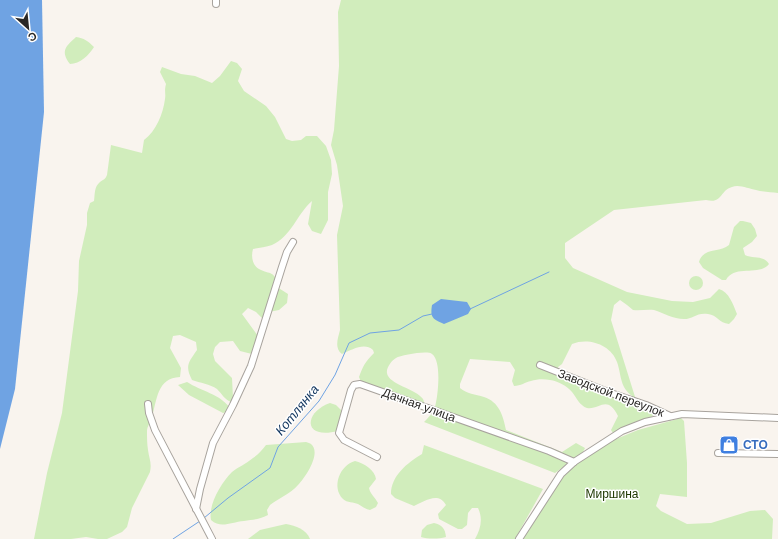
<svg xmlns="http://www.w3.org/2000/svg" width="778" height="539" font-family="Helvetica,sans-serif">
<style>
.green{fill:#d1edbc}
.water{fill:#6fa3e3}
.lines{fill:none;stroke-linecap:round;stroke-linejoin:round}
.stream{stroke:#6fa3e3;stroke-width:1}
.minor-casing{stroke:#a8a39d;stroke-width:8}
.minor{stroke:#fff;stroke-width:6}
.labels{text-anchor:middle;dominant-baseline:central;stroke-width:3;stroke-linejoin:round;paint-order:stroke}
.street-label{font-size:12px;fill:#2a2826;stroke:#fff}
.shop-label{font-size:12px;font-weight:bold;fill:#366cbe;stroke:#fff;text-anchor:start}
.park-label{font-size:12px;fill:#203903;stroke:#fff}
.water-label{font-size:13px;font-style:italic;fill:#12365f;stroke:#fff}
</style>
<rect width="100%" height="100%" fill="#f9f4ee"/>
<g class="green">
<path d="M341,0H778V193C771,192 763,192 756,190C749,189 739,184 732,187C719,191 723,204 706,200L614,210L565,243V258L573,268L627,292L672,301L693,302L710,298L719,289C729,292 733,304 737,314L734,319L729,324C719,323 717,315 708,314C697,312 693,319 684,319C673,319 664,313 654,310C647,309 640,311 633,310L627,305L620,300L614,305L611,320L636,400C632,395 627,393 624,387C620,379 620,370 617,362C611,345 589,337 572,344L562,364L558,367L559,373L574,383L654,412L655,414L651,417L613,433L611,430L618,416C607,394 600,410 587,408C580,406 576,397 572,392C567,386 558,381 550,380C544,379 537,379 531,381C525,382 521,386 514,386L512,381L515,370L510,362L470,359L460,384V388C467,394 475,394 484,397C499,402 503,415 506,430L562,452L576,443L585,448L583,452L555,473L424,422C428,418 434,412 435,407C438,396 442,361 432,354C428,350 401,355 396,358C392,360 386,368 387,373C388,384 416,389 423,399C424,401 424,403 425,405L361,382L359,377C363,366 365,362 374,353L373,350C364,342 352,350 342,354C334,348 338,338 340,330L337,235L343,206L337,165L331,145L334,130L339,66L338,12Z"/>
<path d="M76,37C84,38 88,41 94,47C89,55 80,64 70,64C60,51 66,46 76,37Z"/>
<path d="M231,61L237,63L242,69L238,81L244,91L266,106L275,117L286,139L292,141L301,140L306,136H317L326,146L331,160L332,174L328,192V220L321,234L312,231L308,224L312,201C297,214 291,237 272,245C266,247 259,248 253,249C251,256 252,265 259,269C270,275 276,270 277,287L288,294L287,303L279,310L269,312L265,321L256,312L248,308L242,314L258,336L252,354L240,351L233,341L220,342L215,347L213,354L215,361L232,378L233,398L231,402C225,400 222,394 217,389C210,384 200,383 192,380C185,366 188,363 197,350L196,342L180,335L173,336L170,348L181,368L180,377C157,378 157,400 152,417C151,422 147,426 147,431C147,437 147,444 148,450C149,458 152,463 150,472L132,508L127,527L122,532L107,539H98L86,537L71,539H34L47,473L62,413L78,291L79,261L87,225V213L90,203L94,201C95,194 94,187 100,182C104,179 105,180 107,175L111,145L142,153L144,140C156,131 163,114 165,99C166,93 164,92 166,84L160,72L162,67L181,74L195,76L212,83L220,76Z"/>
<path d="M740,221H743L751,223L755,229L757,236L752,242L743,248L745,255C753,259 764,255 769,264C759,277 735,264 726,280H722L703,268L699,262C703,247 720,253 729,245L734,227Z"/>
<circle cx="696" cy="283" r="7"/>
<path d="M187,382C201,391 220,394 230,408L229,411L223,413L189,395L178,385Z"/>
<path d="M330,403L336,405L344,413L338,431C302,440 304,412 330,403Z"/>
<path d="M681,418L684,421L687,463V497L660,494L656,506L661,511L687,524L711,523L750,511L765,510L773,519L772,539H523L567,471L604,444L638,430Z"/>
<path d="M306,442C308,443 310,443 311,444C322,453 305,478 298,485C290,494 279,498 270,505L267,510L268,515C259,520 253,519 244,521C231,522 221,529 211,520C208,505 221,483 232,472C238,467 246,464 253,458C258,455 262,450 266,445Z"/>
<path d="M424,445L543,489L515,539H475C481,529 483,518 478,508H472L468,513L467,525L462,529H458L439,519L438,514L446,505C438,491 424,502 414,506L395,498L391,494C391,476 407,463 422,454Z"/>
<path d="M355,461C364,463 375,470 376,479L369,488C370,494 375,497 378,503L376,507L370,510C365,509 362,506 358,504C354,502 347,503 343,499C331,487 340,465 355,461Z"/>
<path d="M434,523C442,525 445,528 446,537C438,539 428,539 421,537L422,530L427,525Z"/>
<path d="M286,524C296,526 306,529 310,539H248L260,530Z"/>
</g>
<g class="water">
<path d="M0,0H42L44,112L15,389L0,449Z"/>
<path d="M441,299L467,302L471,309L468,314L444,324C433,319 430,318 432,305Z"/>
</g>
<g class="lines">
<g class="stream">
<path d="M470,309L549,272"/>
<path d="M204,518L228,498L270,468L278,447L319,401L335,375L349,343L370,333L399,330L423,316L432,314"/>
<path d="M173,539L200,521"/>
</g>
<g class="minor-casing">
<g id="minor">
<path d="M216,4V0"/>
<path d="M540,365L608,392L646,405L670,416"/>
<path d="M148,404L149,413L155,430L212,539"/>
<path d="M718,453L778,454"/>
<path d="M377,457L344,440L339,433L351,390L354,385L360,384L549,451L574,462"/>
<path d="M196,509L200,489L213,443L233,405L251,366L282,267L287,252L293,242"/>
<path d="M519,539L561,474L574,462L622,431L645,422L682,414L778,418"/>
</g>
</g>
<use href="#minor" class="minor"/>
</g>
<defs>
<g id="shop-square" transform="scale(1)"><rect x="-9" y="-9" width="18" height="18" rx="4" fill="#3f7fe0" stroke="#fff"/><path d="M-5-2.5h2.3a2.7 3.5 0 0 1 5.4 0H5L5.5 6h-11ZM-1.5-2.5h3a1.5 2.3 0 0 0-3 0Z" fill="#fff"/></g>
</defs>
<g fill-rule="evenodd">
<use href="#shop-square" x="729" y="445"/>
</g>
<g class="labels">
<g class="street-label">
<text transform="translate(611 393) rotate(21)">Заводской переулок</text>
<text transform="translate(419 405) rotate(20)">Дачная улица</text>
</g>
<g class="shop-label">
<text x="743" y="445">СТО</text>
</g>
<g class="park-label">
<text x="612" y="494">Миршина</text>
</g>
<g class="water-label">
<text transform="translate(297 410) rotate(-51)">Котлянка</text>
</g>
</g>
<g transform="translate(28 28) rotate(153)" stroke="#ffffff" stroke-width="3" paint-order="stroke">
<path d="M0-3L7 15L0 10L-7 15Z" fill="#2a2826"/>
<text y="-6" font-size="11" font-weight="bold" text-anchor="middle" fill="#2a2826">С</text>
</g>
</svg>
